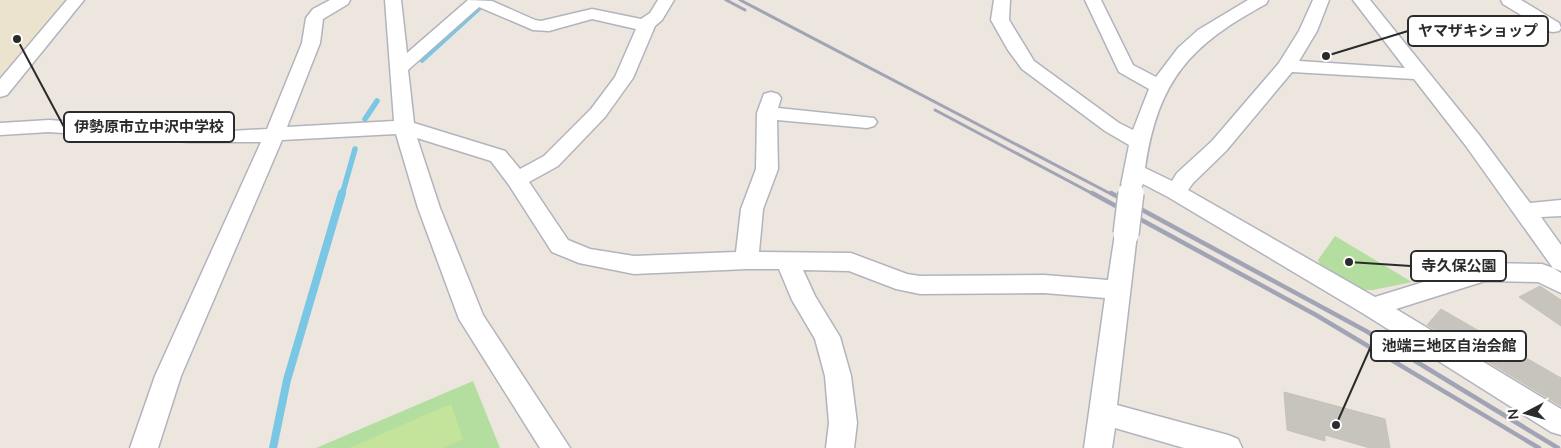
<svg xmlns="http://www.w3.org/2000/svg" width="1561" height="448" font-family="Mulish,'Noto Sans JP',sans-serif">
<style>
.education{fill:#ece3cf}
.green{fill:#b3de9f}
.pitch{fill:#c4e49c}
.lines{fill:none;stroke-linecap:round;stroke-linejoin:round}
.stream-far1{stroke:#79c7e5;stroke-width:5.5}
.stream{stroke:#79c7e5;stroke-width:8}
.building{fill:#c7c3bd;stroke:#c7c2b8}
.minor-casing{stroke:#b2b4bd;stroke-width:3}
.minor{fill:#fff;fill-rule:evenodd}
.rail-far1{stroke:#a1a4b4;stroke-width:3}
.rail{stroke:#a1a4b4;stroke-width:4.5}
.minor-bridge-far1-casing{stroke:#b2b4bd;stroke-width:21;stroke-linecap:butt}
.minor-bridge-casing{stroke:#b2b4bd;stroke-width:28;stroke-linecap:butt}
.minor-bridge-far1{stroke:#fff;stroke-width:19}
.minor-bridge{stroke:#fff;stroke-width:25}
.leader{fill:none;stroke:#2b2b2b;stroke-width:2}
.callout-dot{fill:#2b2b2b;stroke:#fff;stroke-width:2}
.callout{fill:#fff;stroke:#2b2b2b;stroke-width:2}
.callout-label{font-size:15px;text-anchor:middle;font-weight:bold;fill:#2b2b2b}
</style>
<rect width="100%" height="100%" fill="#ece6de"/>
<path class="education" d="M0,0H67L0,78Z"/>
<g class="green">
<path d="M1335,236L1412,282L1373,290H1360L1320,264L1318,260Z"/>
<path d="M473,381L500,448H316Z"/>
</g>
<path class="pitch" d="M451,404L463,439L443,448H349Z"/>
<g class="lines">
<g class="stream-far1">
<path d="M422,60L479,8"/>
<path d="M365,119L377,101"/>
<path d="M342,195L355,149"/>
</g>
<path class="stream" d="M273,448L287,380L342,193"/>
</g>
<g class="building">
<path d="M1540,286L1561,300V326L1519,297Z"/>
<path d="M1441,309L1561,378V406L1427,325Z"/>
<path d="M1284,392L1385,419L1390,448H1370L1325,435V441L1287,430Z"/>
</g>
<g class="lines">
<g class="minor-casing">
<g id="minor">
<path d="M67,0H84L7,95L0,97V79Z"/>
<path d="M330,0H350L348,4L323,19L320,43L287,127L394,121L385,0H401L407,53L468,0L492,1L535,20L541,21L592,9L641,19L650,13L658,0H674L662,20L655,26L633,78L605,117L558,166L529,182L568,240L590,249L634,256L736,252L741,209L756,169L757,113L764,94L771,92L778,94L781,98L778,108L874,118L877,122L874,126L867,128L777,120L778,169L763,209L759,252L851,253L907,274L920,276L1044,275L1108,280L1115,234L1118,228L1126,226L1134,228L1137,234L1117,405L1228,435L1238,439L1242,448H1184L1115,428L1112,448H1084L1105,298L1044,293L920,294L896,289L849,271L803,270L815,296L840,337L851,376L857,423L854,448H826L829,423L825,376L815,339L792,300L779,269H747L634,274L579,263L552,252L509,185L491,161L417,138L440,208L483,315L570,448H540L459,319L418,208L396,134L282,140L181,376L158,448H130L155,376L261,142H188L49,132L0,135V123L49,120L188,130L231,131L267,129L302,43L306,18L313,9ZM479,7L533,30L549,31L592,19L636,29L615,77L591,109L544,156L520,169L505,151L414,123L408,70Z"/>
<path d="M994,0H1010L1009,20L1034,61L1119,123L1133,130L1149,89L1119,72L1085,0H1101L1133,65L1156,77L1178,48L1198,30L1248,0H1268L1266,4C1190,45 1158,80 1145,168L1172,181L1177,173L1212,141L1279,63L1299,31L1313,0H1329L1317,31L1299,61L1405,68L1353,0H1370L1480,136L1530,203L1561,200V216L1541,217L1561,245V271L1553,268L1561,273V293L1538,282L1485,281L1396,309L1561,409V435L1551,432L1364,314L1168,197L1143,184L1140,190L1132,192L1124,190L1121,185L1129,145L1105,131L1022,69L1008,50L991,20ZM1292,72L1414,79L1466,146L1553,268L1542,264L1485,263L1375,297L1188,190L1193,183L1226,151Z"/>
<path d="M1501,0H1521L1559,23L1561,28L1559,31L1553,32L1547,31L1503,4Z"/>
</g>
</g>
<use href="#minor" class="minor"/>
<g class="rail-far1">
<path d="M726,0L745,10"/>
<path d="M740,0L1113,195"/>
<path d="M935,110L1095,195"/>
</g>
<g class="rail">
<path d="M1092,193L1316,315L1539,448"/>
<path d="M1111,193L1366,331L1558,448"/>
</g>
<g class="minor-bridge-far1-casing">
<path id="minor-bridge-far1" d="M1131,195L1132,185"/>
</g>
<g class="minor-bridge-casing">
<path id="minor-bridge" d="M1126,234L1131,193"/>
</g>
<use href="#minor-bridge-far1" class="minor-bridge-far1"/>
<use href="#minor-bridge" class="minor-bridge"/>
</g>
<path class="leader" d="M1326 56L1408 31M17 39L64 127M1349 262L1411 266M1336 425L1371 346"/>
<g class="callout-dot">
<circle cx="1326" cy="56" r="5"/>
<circle cx="17" cy="39" r="5"/>
<circle cx="1349" cy="262" r="5"/>
<circle cx="1336" cy="425" r="5"/>
</g>
<g class="callout">
<rect x="1408" y="16" width="140" height="30" rx="5"/>
<rect x="64" y="112" width="170" height="30" rx="5"/>
<rect x="1411" y="251" width="95" height="30" rx="5"/>
<rect x="1371" y="331" width="155" height="30" rx="5"/>
</g>
<g class="callout-label">
<text x="1478" y="36">ヤマザキショップ</text>
<text x="149" y="132">伊勢原市立中沢中学校</text>
<text x="1459" y="271">寺久保公園</text>
<text x="1449" y="351">池端三地区自治会館</text>
</g>
<g transform="translate(1526 413) rotate(264)" stroke="#ffffff" stroke-width="4" paint-order="stroke">
<path d="M0-4L9 19L0 12L-9 19Z" fill="#2b2b2b"/>
<text y="-8" font-size="14" font-weight="bold" text-anchor="middle" fill="#2b2b2b">N</text>
</g>
</svg>
